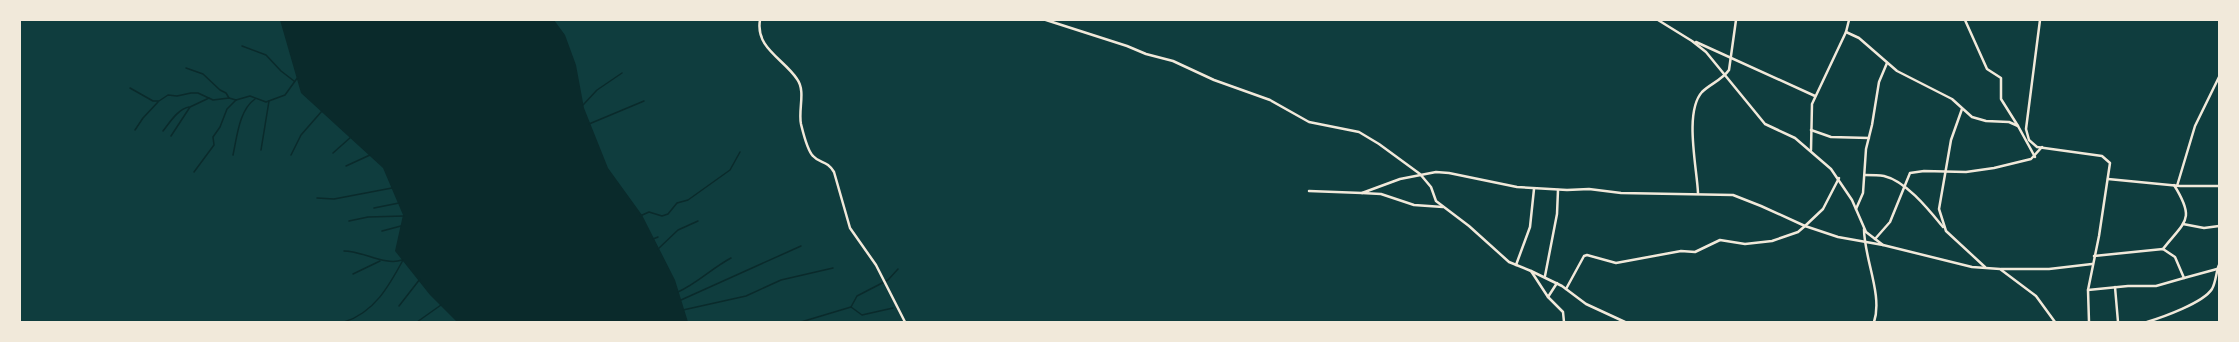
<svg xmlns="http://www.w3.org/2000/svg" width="2239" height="342" font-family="'Titillium Web',sans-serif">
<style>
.water{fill:#0a2a2b}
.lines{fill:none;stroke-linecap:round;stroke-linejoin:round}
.stream{stroke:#0a2a2b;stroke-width:1.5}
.minor{stroke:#f1e9da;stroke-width:2.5}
</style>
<rect width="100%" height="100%" fill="#0f3d3e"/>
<path class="water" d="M280,20H554L565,35L576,65L584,108L608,168L642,215L675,280L688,322H457L430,295L395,251L403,215L383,168L301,93Z"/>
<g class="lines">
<g class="stream">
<path d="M242,46L266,55L281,71L294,81"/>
<path d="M186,68L203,74L220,90L226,93L229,98"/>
<path d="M130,88L153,101H159L168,95L177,96L191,93H198L213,100L229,98L236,100L250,96L266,102L285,95L298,77"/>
<path d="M583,105L597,90L622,73"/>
<path d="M589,124L644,101"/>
<path d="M135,130L143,118L158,102"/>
<path d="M163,131C170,122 178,109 189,107"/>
<path d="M171,136L190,107L209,98"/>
<path d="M261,150L269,101"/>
<path d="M333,153L351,137"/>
<path d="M233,155C237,137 239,110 255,99"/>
<path d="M291,155L301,135L322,111"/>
<path d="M346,166L370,155"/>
<path d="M194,172L214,145L213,137L220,127L227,109L236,100"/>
<path d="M317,198L334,199L392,188"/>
<path d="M374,208L399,203"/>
<path d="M640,216L649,212L662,216L668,214L677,203L688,200L730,170L740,152"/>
<path d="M349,221L368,217L404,216"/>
<path d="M382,231L401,226"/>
<path d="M653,239L658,237"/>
<path d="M658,249L678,230L698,221"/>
<path d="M344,251C363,251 385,266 402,260"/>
<path d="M353,274L380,261"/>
<path d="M678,292C698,283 712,268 731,258"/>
<path d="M681,300L801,246"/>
<path d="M399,306L420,279"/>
<path d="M851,307L862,315L893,308"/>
<path d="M683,310L746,296L781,280L833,268"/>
<path d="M344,322C374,313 389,286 403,260"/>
<path d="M417,322L441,305"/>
<path d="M801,322L851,307L857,296L888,280L898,269"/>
</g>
<g class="minor">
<path d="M760,20C755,48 784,59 797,79C806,91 798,110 801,124C803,132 807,150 813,156C820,164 827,160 834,172L850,228L876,265L905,322"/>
<path d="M1046,20L1127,46L1146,54L1173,61L1214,80L1270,100L1309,122L1359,132L1379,144L1420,174L1431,187L1436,201L1469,226L1509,262L1531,271L1548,297L1563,312L1564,322"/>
<path d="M1658,20L1692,41L1706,52L1765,124L1795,138L1831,169L1852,200L1866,232L1883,245L1972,267L2000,269L2036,296L2055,322"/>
<path d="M1965,20L1987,69L2001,78V99L2018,126"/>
<path d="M2040,20L2026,129L2029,140L2037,147L2102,156L2110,163L2099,236L2088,290L2089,322"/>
<path d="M1846,32L1859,38L1897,71L1952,99L1972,117L1986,121L2009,122L2018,126L2035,157"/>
<path d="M1696,42L1815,96"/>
<path d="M1962,109L1951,140L1939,209L1946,231L1985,267"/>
<path d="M1811,130L1831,137L1869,138"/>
<path d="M1811,150L1812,104L1846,32L1849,20"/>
<path d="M1865,175C1871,175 1878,175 1884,176C1906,181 1929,210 1943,227"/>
<path d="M2108,179L2180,186H2219"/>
<path d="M2177,186L2195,126L2219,77"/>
<path d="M1309,191L1362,193L1400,179L1436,172L1449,173L1517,187L1567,190L1589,189L1621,193L1733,195L1761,206L1805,226L1838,237L1883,245"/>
<path d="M1362,193L1381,194L1414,205L1443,207"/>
<path d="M1698,193C1697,168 1684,112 1702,92C1710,84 1722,80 1729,70L1736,20"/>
<path d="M1856,209L1863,193L1866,149L1872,125L1879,82L1887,63"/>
<path d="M2183,224L2204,228L2219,226"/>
<path d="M1864,229C1864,258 1883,295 1874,322"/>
<path d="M1875,239L1890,222L1910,173L1924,171L1966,172L1994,168L2031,159L2042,147"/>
<path d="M2163,249C2185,221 2196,220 2174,185"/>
<path d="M2094,256L2163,249L2175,257L2184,278L2217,269"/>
<path d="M1516,265L1530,227L1534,189"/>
<path d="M2001,269H2049L2092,264"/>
<path d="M1531,271L1562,286L1586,304L1625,322"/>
<path d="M1545,276L1557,214L1558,190"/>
<path d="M2115,287L2118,322"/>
<path d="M1566,289L1584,256L1587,255L1616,263L1681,251L1695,252L1720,240L1745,244L1772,241L1798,232L1805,226L1823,209L1839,178"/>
<path d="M2088,290L2128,286H2156L2184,278"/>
<path d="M1548,297L1557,283"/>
<path d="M2147,322C2163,317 2203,303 2212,289C2216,282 2216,272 2219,265"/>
</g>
</g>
<rect width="2239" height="342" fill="none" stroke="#f1e9da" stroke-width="42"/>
</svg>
